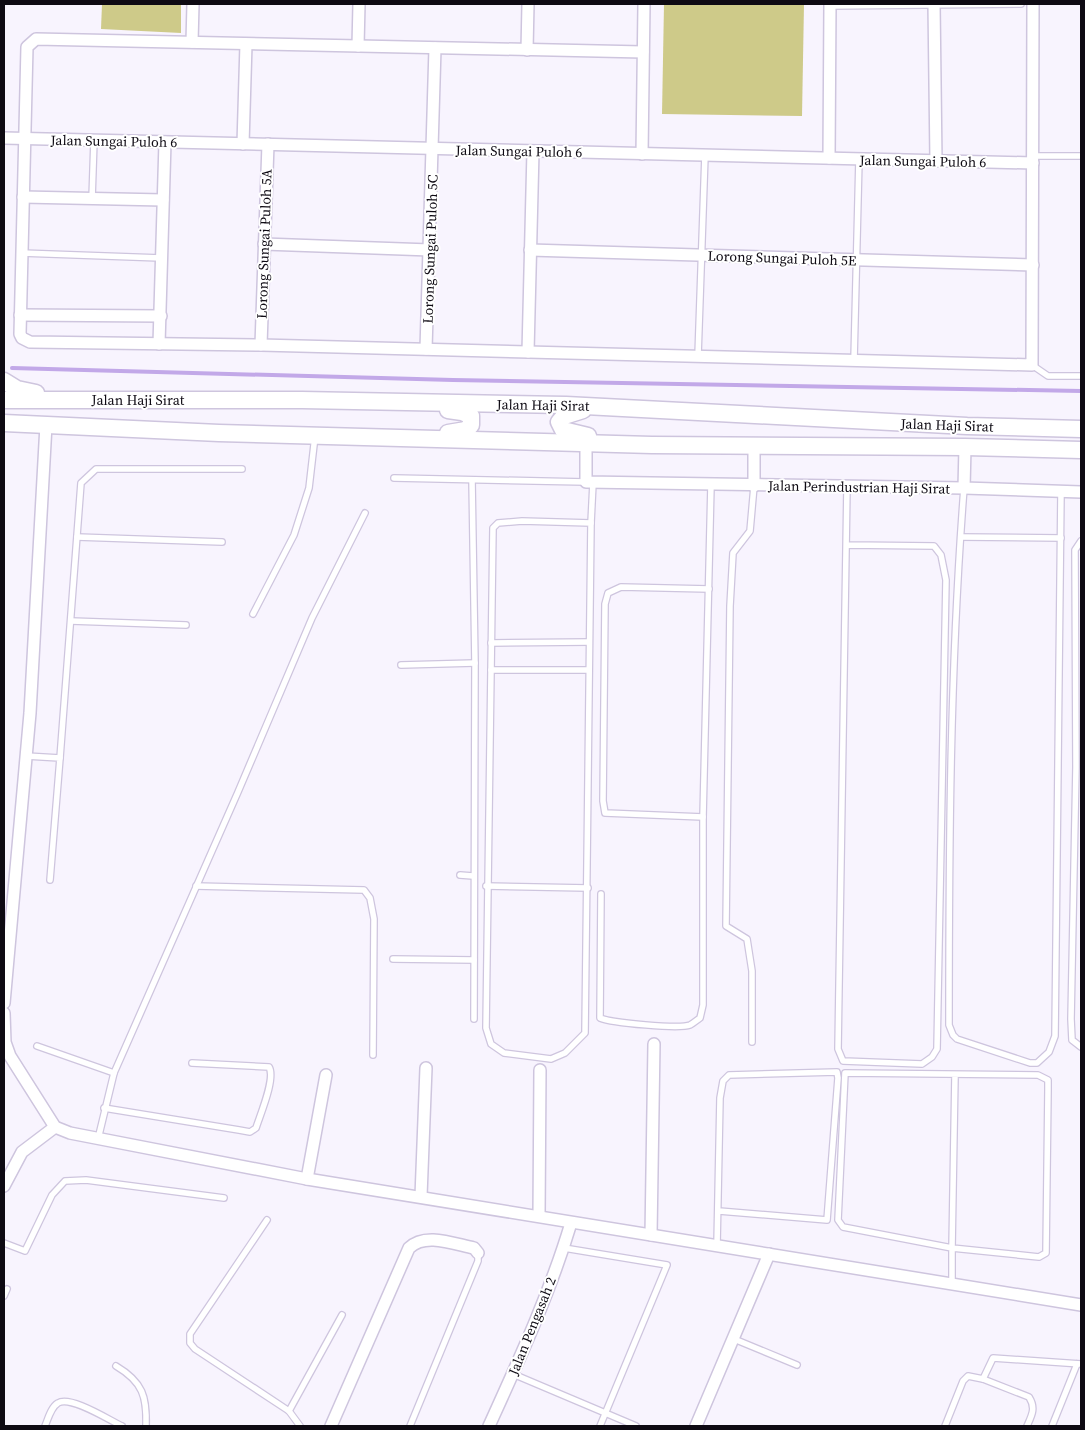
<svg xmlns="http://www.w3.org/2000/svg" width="1085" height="1430" font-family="'Source Serif 4',serif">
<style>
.green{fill:#ceca89}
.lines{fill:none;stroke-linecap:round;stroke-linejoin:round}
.stream{stroke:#c2a8e8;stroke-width:4}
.lane-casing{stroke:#cec5de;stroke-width:8}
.street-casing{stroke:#cec5de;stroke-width:14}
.secondary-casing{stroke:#cec5de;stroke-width:19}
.lane{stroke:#fff;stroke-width:5.5}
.street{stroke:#fff;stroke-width:11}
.secondary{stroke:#fff;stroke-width:16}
.labels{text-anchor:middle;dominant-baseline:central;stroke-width:4;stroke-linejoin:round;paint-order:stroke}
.street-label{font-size:14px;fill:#0e0a13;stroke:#fff}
</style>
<rect width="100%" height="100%" fill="#f8f4fe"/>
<g class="green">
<path d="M102,4H181V33L101,29Z"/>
<path d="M664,4H804L802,116L662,114Z"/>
</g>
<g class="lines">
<path class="stream" d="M12,368L453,380L1081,391"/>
<g class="lane-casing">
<g id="lane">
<path d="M830,6L1021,4"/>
<path d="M1033,156H1081"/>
<path d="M92,199L94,140"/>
<path d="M21,253L161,258"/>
<path d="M698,356L705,155"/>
<path d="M854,360L859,159"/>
<path d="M1032,365L1048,376H1081"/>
<path d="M394,478L586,482"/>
<path d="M472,480L475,663L474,1019"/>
<path d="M964,488C950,667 949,846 949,1025L953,1035L957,1039L1030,1063H1037L1049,1052L1055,1036L1061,492"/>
<path d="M522,521L591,523L585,1033L565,1053L551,1059L504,1053L491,1044L486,1028L493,528L498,523Z"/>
<path d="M591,523L593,483"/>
<path d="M77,537L222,542"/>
<path d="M961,537L1061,538"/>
<path d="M1081,541L1075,550L1076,767L1071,1019L1072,1040L1081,1047"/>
<path d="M847,545L934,546L941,555L946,580L937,1049L932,1057L922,1064L843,1061L838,1049L847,487"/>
<path d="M253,614L294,535L309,488L315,436"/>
<path d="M71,621L186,625"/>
<path d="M491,643L589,642"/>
<path d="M401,665L475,663"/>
<path d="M491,670H589"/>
<path d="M26,756L60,758L50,880"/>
<path d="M60,758L81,483L96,469H242"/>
<path d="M703,817L605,813L603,801L605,604L608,593L621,587L709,589"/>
<path d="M460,875L473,876"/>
<path d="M196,886L364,890L370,898L374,919L373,1055"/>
<path d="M486,886L588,888"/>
<path d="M601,894L600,1018C612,1023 679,1029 690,1025C694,1023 697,1020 700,1018L703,1005V817L711,485"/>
<path d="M393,959L474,960"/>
<path d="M752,1042V971L747,939L726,926L730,606L733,553L750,531L754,486"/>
<path d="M37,1046L114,1073"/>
<path d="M104,1108L239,1130L250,1132L256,1128C260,1115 276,1078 269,1067L192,1063"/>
<path d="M98,1139L114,1073L238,792L312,618L365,513"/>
<path d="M267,1220L190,1334V1343L195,1349L289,1411L300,1426"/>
<path d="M4,1243L25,1251L52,1195L65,1181L86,1180L224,1198"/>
<path d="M717,1245L720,1098L723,1081L729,1075L837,1072L838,1078L827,1220L719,1211"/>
<path d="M564,1248L667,1265L600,1426"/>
<path d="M952,1283V1248L1039,1257L1046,1253L1048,1090V1080L1038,1075L845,1073L838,1220L843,1227L952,1248L955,1075"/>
<path d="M4,1296L7,1289"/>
<path d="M734,1339L797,1365"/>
<path d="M116,1366C143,1382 147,1397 146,1426"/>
<path d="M513,1374L636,1426"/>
<path d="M983,1379L1029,1397C1036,1408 1032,1415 1027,1426"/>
<path d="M289,1411L342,1315"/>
<path d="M45,1426C48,1419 51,1407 58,1403C70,1395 109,1420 122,1426"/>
<path d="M410,1426L478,1261V1253"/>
<path d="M945,1426L963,1381L968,1376L983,1379L993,1358L1081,1364"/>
<path d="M1052,1426L1077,1364"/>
</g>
</g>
<g class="street-casing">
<g id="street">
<path d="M934,4L936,161"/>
<path d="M192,42L193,4"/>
<path d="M358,46L359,4"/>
<path d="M527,50L528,4"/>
<path d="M643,52L36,39L27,47L20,334L22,338L30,342L261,345L1032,365L1033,4"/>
<path d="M4,138L1033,163"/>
<path d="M243,144L246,44"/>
<path d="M642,154L644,4"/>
<path d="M829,158L830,4"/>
<path d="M23,197L163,200"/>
<path d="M264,244L430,250"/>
<path d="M530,250L1033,265"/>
<path d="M20,315L161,316"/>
<path d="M159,344L165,142"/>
<path d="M261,345L268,144"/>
<path d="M426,349L435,48"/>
<path d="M528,352L533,151"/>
<path d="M586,443V482L964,488"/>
<path d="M754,447V486"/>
<path d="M965,447L964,488L1081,492"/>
<path d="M4,1003L30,713L46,425"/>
<path d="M4,1013L5,1042L10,1056L55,1127L70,1133L307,1179L1081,1305"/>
<path d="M307,1179L326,1075"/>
<path d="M4,1186L22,1152L55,1127"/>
<path d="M421,1196L426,1068"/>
<path d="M539,1216L540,1070"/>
<path d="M651,1235L654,1044"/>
<path d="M331,1426L409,1248C425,1232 454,1244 474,1248L478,1253"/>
<path d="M489,1426C519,1360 550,1293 571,1223"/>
<path d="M696,1426L769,1254"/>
</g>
</g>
<g class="secondary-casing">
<g id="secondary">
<path d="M4,381L17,389L36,393"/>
<path d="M4,400H302L566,405L967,426L1081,429"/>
<path d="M583,410L564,416L559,422L563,430L588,436"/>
<path d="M4,423L219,433L652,445L965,447L1081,450"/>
<path d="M448,433L466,430L471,425V416L462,412L448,410"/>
</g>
</g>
<use href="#lane" class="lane"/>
<use href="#street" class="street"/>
<use href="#secondary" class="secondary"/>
</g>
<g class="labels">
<g class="street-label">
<text transform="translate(114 141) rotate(1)">Jalan Sungai Puloh 6</text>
<text transform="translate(519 151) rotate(1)">Jalan Sungai Puloh 6</text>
<text transform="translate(923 161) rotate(1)">Jalan Sungai Puloh 6</text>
<text transform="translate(264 244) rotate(-88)">Lorong Sungai Puloh 5A</text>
<text transform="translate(430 249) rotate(-88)">Lorong Sungai Puloh 5C</text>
<text transform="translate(782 258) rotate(2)">Lorong Sungai Puloh 5E</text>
<text x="138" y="400">Jalan Haji Sirat</text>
<text transform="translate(543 405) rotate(1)">Jalan Haji Sirat</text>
<text transform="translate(947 425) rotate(2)">Jalan Haji Sirat</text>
<text transform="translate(859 487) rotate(1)">Jalan Perindustrian Haji Sirat</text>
<text transform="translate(532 1326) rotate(-68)">Jalan Pengasah 2</text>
</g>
</g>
<rect width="1085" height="1430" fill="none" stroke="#0e0a13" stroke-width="10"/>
</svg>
